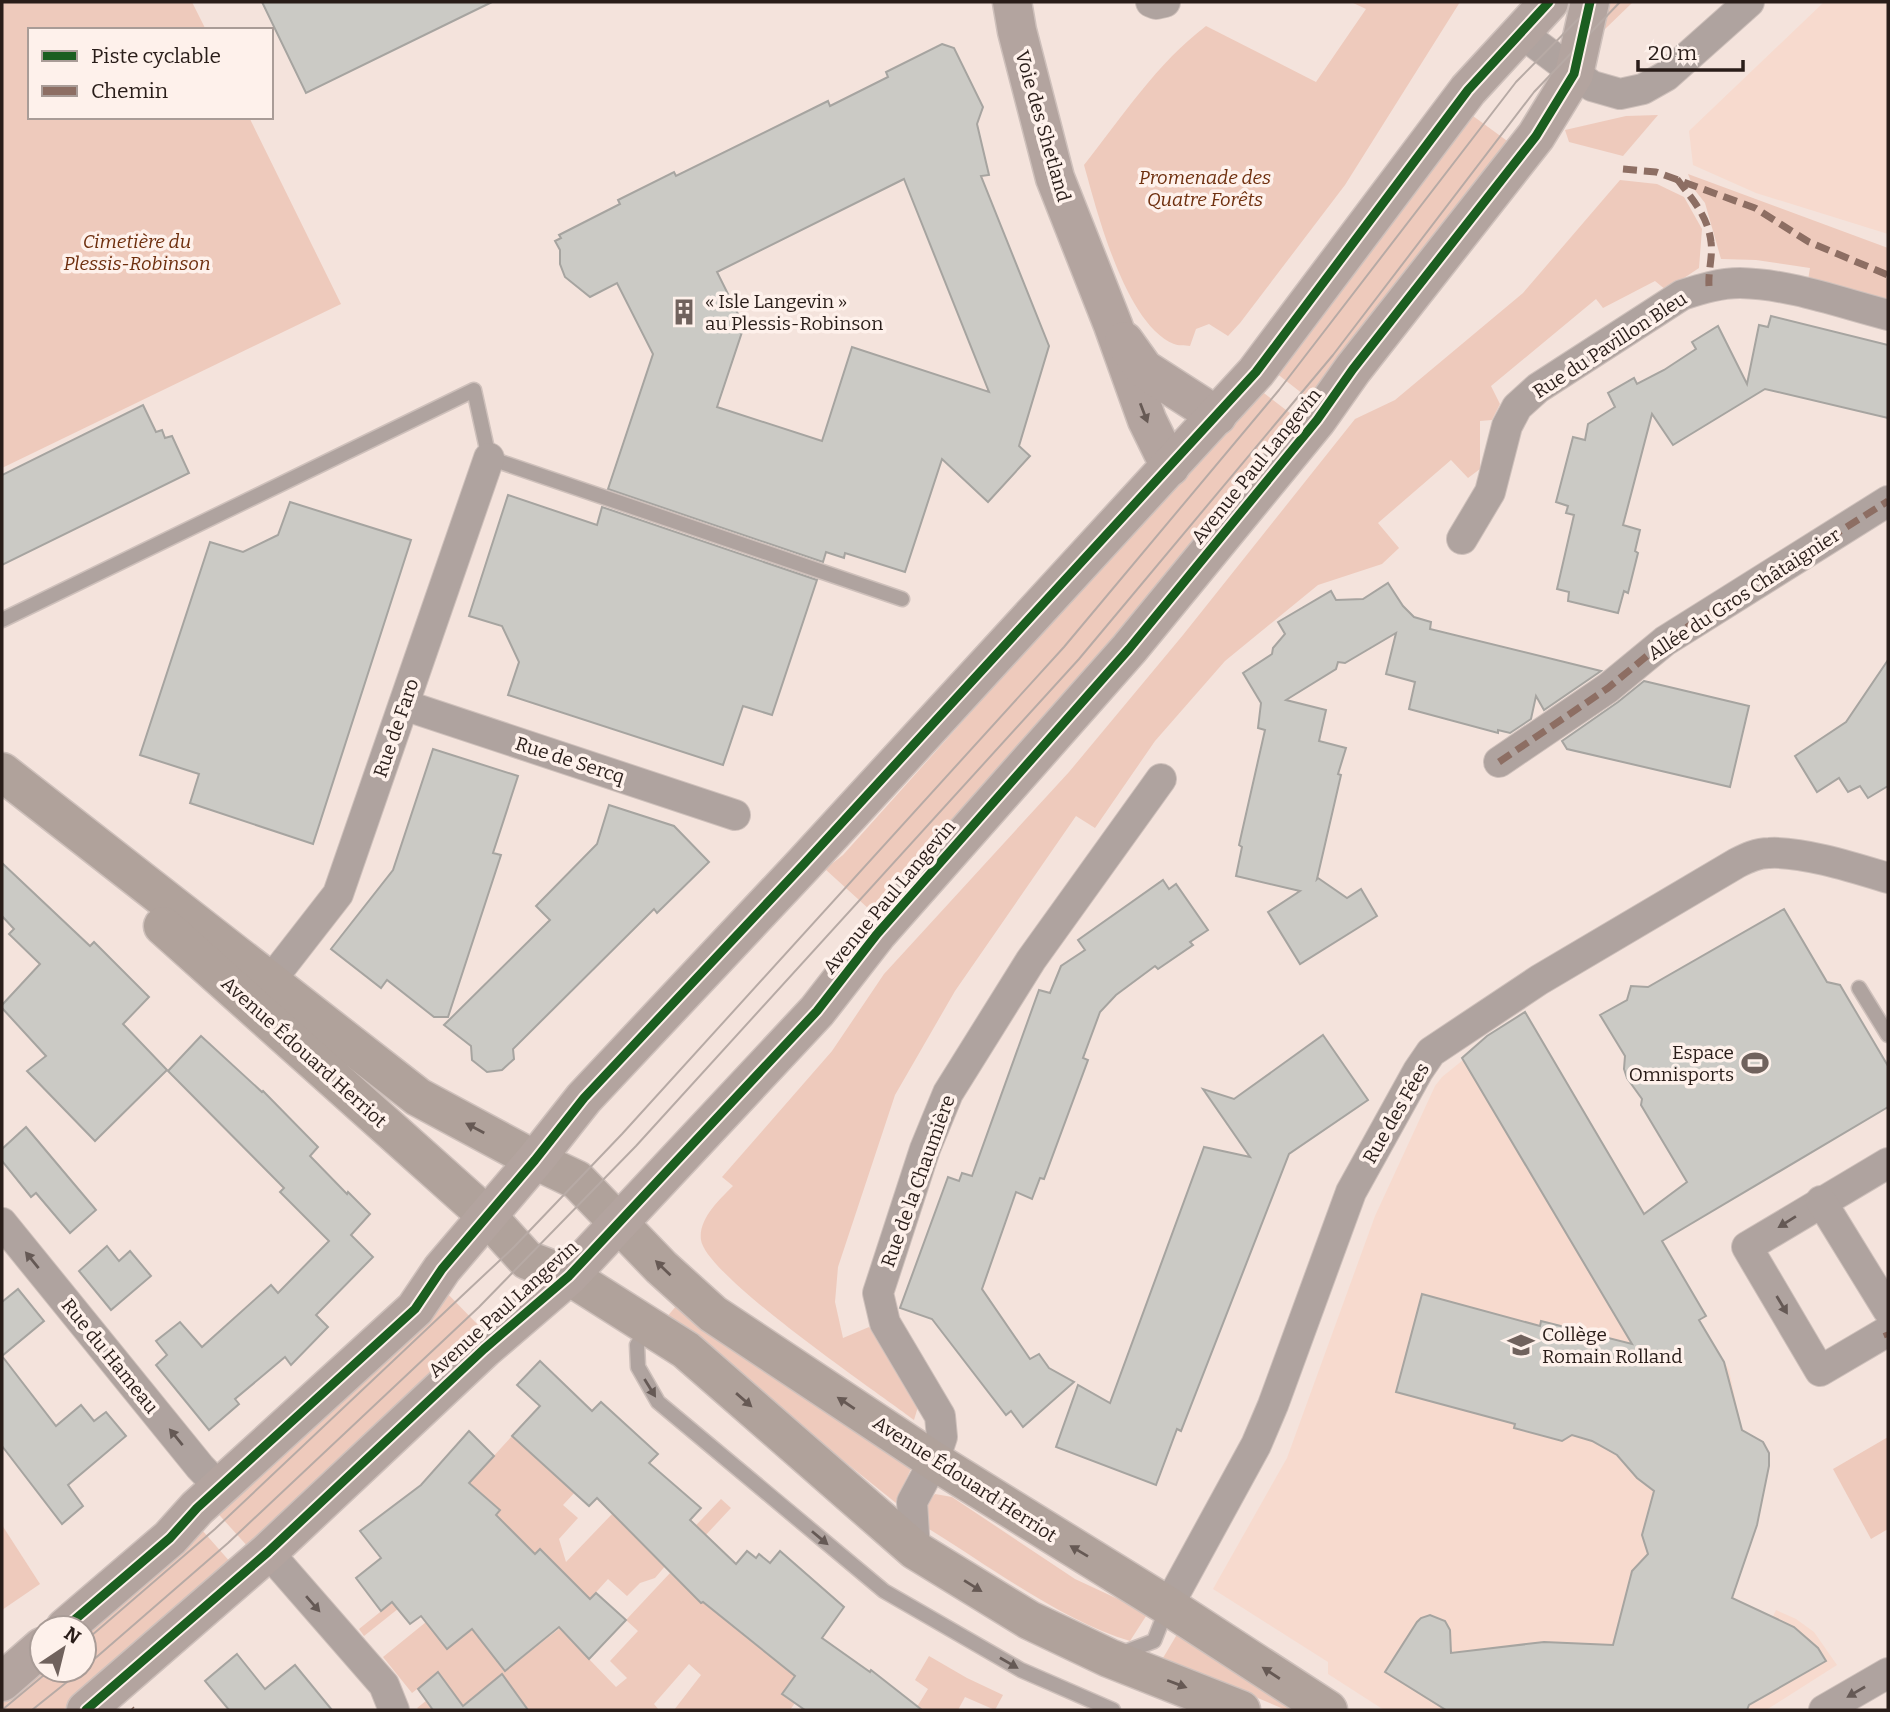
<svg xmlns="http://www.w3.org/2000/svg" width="1890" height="1712" font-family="Bitter,serif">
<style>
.built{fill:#f7dace}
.green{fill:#eecabc;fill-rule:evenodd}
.building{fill:#cbcac5;stroke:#a6a4a0;stroke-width:2;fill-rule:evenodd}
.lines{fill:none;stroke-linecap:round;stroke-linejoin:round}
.lane-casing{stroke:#cec0bb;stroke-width:17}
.street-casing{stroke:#cec0bb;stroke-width:32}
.secondary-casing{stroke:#cec0bb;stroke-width:41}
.primary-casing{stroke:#cec0bb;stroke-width:41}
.lane{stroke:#afa39f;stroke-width:14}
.street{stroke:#afa39f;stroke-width:30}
.secondary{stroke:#b0a29b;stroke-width:38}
.primary{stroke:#b3a49f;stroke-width:38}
.tram{stroke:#b7aaa5;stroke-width:2}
.quiet{stroke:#8d6e63;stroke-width:7;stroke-dasharray:14 7;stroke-linecap:butt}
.cycleway-casing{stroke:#fef1eb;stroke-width:13}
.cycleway{stroke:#1b5e20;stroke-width:9}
.oneway{fill:#675a55}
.oneway2{fill:#665954}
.oneway3{fill:#655955}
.labels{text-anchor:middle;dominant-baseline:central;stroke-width:7;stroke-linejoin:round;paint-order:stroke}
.street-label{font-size:19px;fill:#291d19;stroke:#fef1eb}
.park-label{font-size:19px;font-style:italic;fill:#6e2f0e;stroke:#fef1eb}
.poi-label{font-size:19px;fill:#291d19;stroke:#fef1eb;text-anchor:start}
</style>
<rect width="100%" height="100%" fill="#f4e3dc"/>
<g class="built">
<path d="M1824,2H1888V234L1756,193L1693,165L1689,131Z"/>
<path d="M1525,1012L1706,1316L1699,1320L1729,1370L1742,1431L1762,1441L1770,1459L1757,1525L1709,1667L1756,1652L1776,1610L1796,1619L1814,1632L1837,1665L1766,1710H1384L1328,1674V1662L1213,1589L1287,1458L1375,1216L1435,1086L1442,1077L1463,1060L1487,1036Z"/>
</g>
<g class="green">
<path d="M2,2H192L206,30H30V117H249L341,304L2,468Z"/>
<path d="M1351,2H1460L1345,185L1240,323L1228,336L1209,324L1196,329L1190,346C1185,345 1178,346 1174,344C1125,324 1097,211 1084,165C1122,117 1157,63 1206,26L1316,82L1366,9Z"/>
<path d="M1610,2H1633L1603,31Z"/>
<path d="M1658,115L1623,156L1569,142L1565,130L1626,116Z"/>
<path d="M1473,116L1510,143L1317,405L1271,369L1440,160Z"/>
<path d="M1688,174L1888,248V300L1808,280L1810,268L1756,260L1721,259L1705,203L1694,189Z"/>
<path d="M1620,180L1657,184L1684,197L1702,229L1699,268L1666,290L1655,281L1603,308L1596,299L1491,386L1500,404L1492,420L1480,421V469L1468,478L1451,460L1378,523L1399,548L1382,564L1318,585L1225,661L1155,741L1095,828L1076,816L955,991L895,1095L838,1267L835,1302L843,1338L869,1327L920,1400L914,1420C877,1392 706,1276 701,1240C698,1219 720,1199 733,1186L722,1177L832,1051L884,974L1069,772L1183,635L1355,419L1395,400L1523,293Z"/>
<path d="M1256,387L1303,423L881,920L825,869L843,855L1245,406Z"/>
<path d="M442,1288L482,1329L250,1549L212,1507Z"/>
<path d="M677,1305L913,1464L896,1503L666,1318Z"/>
<path d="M512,1436L577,1490L563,1505L578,1518L559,1539L566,1562L613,1513L667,1564L655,1578L640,1583L627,1596L608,1579L570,1621L588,1658L616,1687L627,1678L610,1661L638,1631L626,1620L670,1573L701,1603L714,1589L796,1674L783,1694L795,1703L790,1710H674L701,1675L689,1664L654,1704L659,1710H528L526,1708L523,1710H509L501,1698L510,1690L500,1676L457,1710H419L417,1708L446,1685L438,1673L412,1693L383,1657L426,1622L447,1649L448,1569L364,1636L359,1629L481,1531L500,1511L469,1483ZM524,1604L569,1621L505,1671L481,1640Z"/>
<path d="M1888,1437V1529L1871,1539L1833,1469Z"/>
<path d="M935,1494L952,1497L1075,1579L1148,1613L1130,1641C1064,1622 989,1566 929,1529L924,1507Z"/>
<path d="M721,1499L731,1508L674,1569L682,1540Z"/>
<path d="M194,1521L232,1564L123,1660L63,1710H2V1692L42,1670H84V1628Z"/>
<path d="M2,1525L40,1584L2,1610Z"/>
<path d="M1179,1631L1296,1710H1286L1163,1658Z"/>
<path d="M929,1656L967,1678L1003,1695L995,1710L965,1697L958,1710H915L928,1689L915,1680Z"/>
</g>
<g class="building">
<path d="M262,2H492L306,93Z"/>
<path d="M942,44L954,48L983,107L977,124L989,175L981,176L1049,346L1019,446L1030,456L988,502L942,459L905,572L845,553L844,558L826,552L823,562L608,489L653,354L617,283L590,297L565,277L560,264V250L555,241L561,238L559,235L620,204L618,200L674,172L676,176L828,101L830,106L888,77L886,72ZM904,179L989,392L852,347L822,441L717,407L744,326L717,272Z"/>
<path d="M1771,316L1888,345V418L1765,389L1673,445L1652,414L1623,525L1640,530L1635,551L1638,553L1628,593L1624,591L1618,613L1568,601L1569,592L1557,589L1574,515L1566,513L1568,506L1556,502L1573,437L1585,440L1588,424L1615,407L1608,393L1634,378L1637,384L1664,370L1696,349L1692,342L1718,326L1747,384L1759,325L1768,327Z"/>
<path d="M143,405L156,432L162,430L165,438L172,436L189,473L2,565V475Z"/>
<path d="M508,495L597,525L602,507L817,580L772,715L743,706L723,765L508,695L519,662L502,626L469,616Z"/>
<path d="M290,502L411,540L313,844L190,803L199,774L140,755L210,542L243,552L278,535Z"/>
<path d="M1388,583L1403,606L1414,617L1431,622L1430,629L1601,671L1544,710L1536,696L1531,719L1510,733L1498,730V733L1409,709L1415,682L1386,674L1396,633L1345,663L1338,662L1336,669L1286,700L1326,710L1319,741L1346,748L1338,774L1341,775L1317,879L1318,878L1347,898L1361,889L1377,916L1300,964L1268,912L1300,891L1236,876L1242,847L1239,845L1265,730L1258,728L1261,703L1243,673L1272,654L1273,648L1285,634L1278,622L1331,591L1336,600L1363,599Z"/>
<path d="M1888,660V786L1868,798L1860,786L1848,792L1839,778L1817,792L1795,756L1846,722Z"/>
<path d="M1644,681L1749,706L1730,787L1567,749L1562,741L1618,702Z"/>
<path d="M433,749L518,776L493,853L501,855L448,1017H434L387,980L381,988L331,949L393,870Z"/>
<path d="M609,805L674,826L709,862L657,913L654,909L513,1049L514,1059L502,1070L487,1072L472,1060L471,1046L444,1025L550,920L536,906L597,844Z"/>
<path d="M2,863L90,946L94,942L149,997L123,1024L167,1070L95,1141L27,1071L46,1056L2,1008V1005L40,964L9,934L14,929L2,916Z"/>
<path d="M1163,880L1169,889L1176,884L1208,930L1190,942L1193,945L1158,969L1155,966L1116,995L1100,1012L1083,1058L1088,1060L1044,1179L1040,1178L1032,1199L1016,1192L982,1289L1030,1359L1039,1354L1049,1368L1074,1382L1023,1427L1011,1411L1006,1415L932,1319L900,1308L948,1177L959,1181L962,1173L972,1176L1039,990L1050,993L1061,966L1085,950L1078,940Z"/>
<path d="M1784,909L1827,982L1840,985L1888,1066V1107L1662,1241L1706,1316L1699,1320L1724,1362L1742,1430L1763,1442L1769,1453V1466L1757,1525L1732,1598L1794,1627L1818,1648L1826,1661L1749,1705L1747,1710H1446L1385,1672L1417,1622L1421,1618L1430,1615L1445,1621L1450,1630L1451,1653L1544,1642L1613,1645L1632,1571L1648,1554L1642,1535L1654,1491L1637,1478L1617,1455L1592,1441L1572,1435L1562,1441L1514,1428L1515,1424L1396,1392L1422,1294L1540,1326L1541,1321L1632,1344L1462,1058L1487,1036L1525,1012L1644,1214L1687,1182L1641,1105L1642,1099L1627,1078L1624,1069L1625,1056L1600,1015L1627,1000L1631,986L1648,987Z"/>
<path d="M1323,1035L1368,1100L1289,1154L1181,1431L1177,1429L1156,1485L1056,1447L1078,1385L1110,1403L1204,1147L1250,1157L1203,1089L1234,1099Z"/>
<path d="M201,1036L262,1092L263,1091L318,1147L310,1156L347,1194L348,1192L370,1214L351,1235L373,1257L316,1315L328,1327L291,1365L285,1357L235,1399L239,1404L209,1430L156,1365L167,1355L156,1341L180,1322L202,1347L271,1285L278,1293L329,1241L280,1192L284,1188L168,1071Z"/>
<path d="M26,1127L96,1210L70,1233L36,1193L31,1197L2,1161V1149Z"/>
<path d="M107,1246L119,1261L130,1251L151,1276L111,1310L79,1271Z"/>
<path d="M18,1289L44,1321L2,1356L56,1426L81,1405L94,1421L106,1412L126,1436L68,1485L83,1506L62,1524L2,1446V1302Z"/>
<path d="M540,1361L592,1411L601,1402L658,1454L649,1463L701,1508L690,1520L736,1564L747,1551L756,1558L759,1554L770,1563L780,1551L844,1607L822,1638L870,1672L871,1670L922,1710H805L782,1694L795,1676L703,1602L701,1603L597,1498L589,1506L512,1436L540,1406L517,1385Z"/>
<path d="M469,1431L494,1456L469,1483L500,1510L496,1515L535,1554L540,1549L590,1599L596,1593L626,1620L589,1659L559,1627L505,1671L472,1629L447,1649L421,1616L410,1624L392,1602L381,1611L356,1578L381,1558L360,1531L421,1485Z"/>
<path d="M237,1654L265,1689L295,1665L332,1710H229L205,1681Z"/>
<path d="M438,1672L463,1706L502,1674L528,1710H433L418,1689Z"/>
</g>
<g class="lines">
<g class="lane-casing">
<g id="lane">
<path d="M2,620L474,390L489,458L902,599"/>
<path d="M1859,988L1888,1035"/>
<path d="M648,1328L637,1345L638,1367L658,1402L884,1591L1021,1670L1113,1710"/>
<path d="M1120,1654L1154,1641L1167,1608"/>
</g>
</g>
<g class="street-casing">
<g id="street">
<path d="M1151,2L1156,4L1165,2"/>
<path d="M1520,32L1592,86L1620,94L1643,89L1666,76L1749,2"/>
<path d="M1462,539L1490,492L1507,426L1517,407L1538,388L1682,295C1701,289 1720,283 1740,283C1790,284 1841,303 1888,315"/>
<path d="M404,705L735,815"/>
<path d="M1499,762L1608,688L1665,641L1888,501"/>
<path d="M271,980L338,894L489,458"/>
<path d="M1888,1163L1747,1247L1820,1371L1888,1331"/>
<path d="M1821,1201L1888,1310"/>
<path d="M2,1223L200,1467L220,1488"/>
<path d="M915,1550L912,1502L934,1461L942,1437L940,1416L885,1323L878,1293L925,1149L948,1093L1031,960L1161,779"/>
<path d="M268,1552L384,1685L394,1710"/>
<path d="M1168,1606L1256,1445L1273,1405L1351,1192L1418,1071L1431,1052L1539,980L1737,863C1747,858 1757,853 1769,853C1802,851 1855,868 1888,878"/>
<path d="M1824,1710L1888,1673"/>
</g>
</g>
<g class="secondary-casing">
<g id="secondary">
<path d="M2,772L418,1097L535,1160L577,1180L661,1267L713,1314L934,1461L1168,1606L1328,1710"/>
<path d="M163,926L487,1216L527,1260L569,1276L686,1350L915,1550L1029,1620L1109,1658L1241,1710"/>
</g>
</g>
<g class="primary-casing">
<g id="primary">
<path d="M1012,2L1017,31L1055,178L1113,325L1147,420L1170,467"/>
<path d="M1124,341L1144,369L1217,416"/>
<path d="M65,1628L170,1538L197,1508L415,1309L442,1269L535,1160L584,1098L803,865L1256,372L1468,90L1549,2"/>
<path d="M2,1682L42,1647"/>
<path d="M86,1710L268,1552L484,1349L569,1276L817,1011L877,934L1129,649L1317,420L1353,369L1536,136L1574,74L1590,2"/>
</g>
</g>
<use href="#lane" class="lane"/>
<use href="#street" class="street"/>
<use href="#secondary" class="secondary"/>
<use href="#primary" class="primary"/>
<g class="tram">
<path d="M84,1642L215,1529L465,1293L514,1247L622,1134L1064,647L1279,390L1516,82L1595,2"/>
<path d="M84,1668L228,1543L479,1307L636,1146L1079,659L1333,355L1534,92L1620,2"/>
<path d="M2,1710L50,1670"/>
<path d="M32,1710L82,1670"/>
</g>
<g class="quiet">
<path d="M1623,169L1656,172L1755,208L1809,242L1888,275"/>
<path d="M1677,179C1692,199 1708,216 1711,242C1713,256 1708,271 1709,286"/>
<path d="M1499,762L1608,688L1665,641L1888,501"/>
<path d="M1886,1332L1888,1337"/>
<path d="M131,1709L132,1710"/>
</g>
<g class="cycleway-casing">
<g id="cycleway">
<path d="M65,1628L170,1538L197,1508L415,1309L442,1269L535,1160L584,1098L803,865L1256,372L1468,90L1549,2"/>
<path d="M86,1710L268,1552L484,1349L569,1276L817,1011L877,934L1129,649L1317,420L1353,369L1536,136L1574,74L1590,2"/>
</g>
</g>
<use href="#cycleway" class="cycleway"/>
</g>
<defs><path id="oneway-solid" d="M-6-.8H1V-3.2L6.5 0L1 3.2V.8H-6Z" transform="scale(1.75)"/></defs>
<use class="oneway" href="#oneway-solid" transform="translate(1144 413) rotate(69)"/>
<g class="oneway2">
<use href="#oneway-solid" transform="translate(475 1128) rotate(-152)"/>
<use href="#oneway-solid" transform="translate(663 1268) rotate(-136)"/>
<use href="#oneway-solid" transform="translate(744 1400) rotate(41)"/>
<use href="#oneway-solid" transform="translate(846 1403) rotate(-146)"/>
<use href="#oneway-solid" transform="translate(1079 1551) rotate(-149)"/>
<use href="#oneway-solid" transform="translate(973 1586) rotate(32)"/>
<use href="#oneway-solid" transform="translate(1271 1673) rotate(-147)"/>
<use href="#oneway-solid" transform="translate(1177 1684) rotate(21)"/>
</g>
<g class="oneway3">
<use href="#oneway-solid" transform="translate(1787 1222) rotate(148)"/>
<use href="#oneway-solid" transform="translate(32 1260) rotate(-129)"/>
<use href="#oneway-solid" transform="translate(1782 1305) rotate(59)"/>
<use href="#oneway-solid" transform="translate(650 1388) rotate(58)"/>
<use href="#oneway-solid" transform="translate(176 1437) rotate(-129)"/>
<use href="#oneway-solid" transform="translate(820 1538) rotate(40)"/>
<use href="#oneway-solid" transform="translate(313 1604) rotate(49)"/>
<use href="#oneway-solid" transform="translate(1009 1663) rotate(30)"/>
<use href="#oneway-solid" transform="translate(1856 1692) rotate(150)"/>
</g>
<defs>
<g id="building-bare" transform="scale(2.1)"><path d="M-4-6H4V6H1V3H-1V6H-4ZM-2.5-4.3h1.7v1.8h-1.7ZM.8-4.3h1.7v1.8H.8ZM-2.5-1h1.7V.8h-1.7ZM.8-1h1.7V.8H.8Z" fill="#70625d" stroke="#fef1eb" stroke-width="2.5" paint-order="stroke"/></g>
<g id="stadium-bare" transform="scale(2.1)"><path d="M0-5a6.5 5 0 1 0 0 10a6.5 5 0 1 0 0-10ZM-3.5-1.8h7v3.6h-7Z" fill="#70625d" stroke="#fef1eb" stroke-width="2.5" paint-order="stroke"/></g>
<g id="school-bare" transform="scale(2.1)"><path d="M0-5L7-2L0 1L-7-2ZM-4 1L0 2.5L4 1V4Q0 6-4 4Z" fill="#70625d" stroke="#fef1eb" stroke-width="2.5" paint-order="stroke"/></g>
</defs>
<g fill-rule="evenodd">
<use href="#building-bare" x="684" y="312"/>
<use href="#stadium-bare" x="1755" y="1063"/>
<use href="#school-bare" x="1521" y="1345"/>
</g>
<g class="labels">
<g class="street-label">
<text transform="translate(1043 126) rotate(74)">Voie des Shetland</text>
<text transform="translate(1610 345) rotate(-33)">Rue du Pavillon Bleu</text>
<text transform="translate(1256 466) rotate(-51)">Avenue Paul Langevin</text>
<text transform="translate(1744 594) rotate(-33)">Allée du Gros Châtaignier</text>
<text transform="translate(396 728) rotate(-71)">Rue de Faro</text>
<text transform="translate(570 760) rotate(18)">Rue de Sercq</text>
<text transform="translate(889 897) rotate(-50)">Avenue Paul Langevin</text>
<text transform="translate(304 1052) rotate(42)">Avenue Édouard Herriot</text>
<text transform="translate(1396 1113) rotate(-60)">Rue des Fées</text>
<text transform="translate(918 1181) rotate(-70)">Rue de la Chaumière</text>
<text transform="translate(503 1309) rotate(-42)">Avenue Paul Langevin</text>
<text transform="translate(110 1356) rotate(51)">Rue du Hameau</text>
<text transform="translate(965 1479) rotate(33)">Avenue Édouard Herriot</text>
</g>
<g class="park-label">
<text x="1205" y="177">Promenade des<tspan x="1205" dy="22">Quatre Forêts</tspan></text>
<text x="137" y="241">Cimetière du<tspan x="137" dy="22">Plessis-Robinson</tspan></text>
</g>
<g class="poi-label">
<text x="705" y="301">« Isle Langevin »<tspan x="705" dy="22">au Plessis-Robinson</tspan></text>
<text x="1734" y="1052" text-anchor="end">Espace<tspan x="1734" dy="22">Omnisports</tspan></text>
<text x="1542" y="1334">Collège<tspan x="1542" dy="22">Romain Rolland</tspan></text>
</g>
</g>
<rect width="1890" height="1712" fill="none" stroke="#291d19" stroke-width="7"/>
<rect x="28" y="28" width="245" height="91" fill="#fef1eb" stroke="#a99c97" stroke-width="2"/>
<rect x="42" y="51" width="35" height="10" fill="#1b5e20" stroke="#a99c97" stroke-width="2"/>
<text x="91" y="63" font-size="21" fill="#291d19">Piste cyclable</text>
<rect x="42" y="86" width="35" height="10" fill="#8d6e63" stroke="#a99c97" stroke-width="2"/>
<text x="91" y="98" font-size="21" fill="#291d19">Chemin</text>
<g transform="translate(63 1649) rotate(35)"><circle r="33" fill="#fef1eb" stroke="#a99c97" stroke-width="2"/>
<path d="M0-5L12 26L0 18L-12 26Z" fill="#70625d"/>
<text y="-10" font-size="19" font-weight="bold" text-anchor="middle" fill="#291d19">N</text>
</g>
<path d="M1638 60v10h105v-10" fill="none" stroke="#291d19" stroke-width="3.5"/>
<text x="1648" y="60" font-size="21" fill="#291d19" stroke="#fef1eb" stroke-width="5" paint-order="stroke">20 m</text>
</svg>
